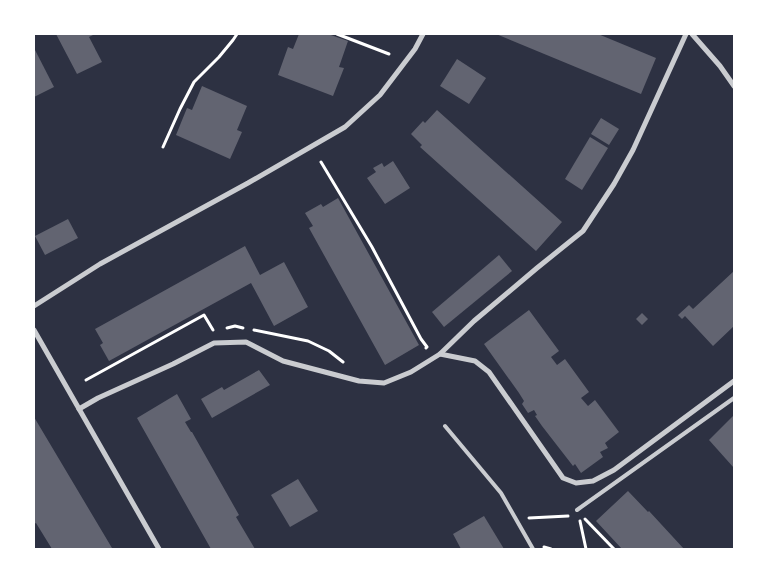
<svg xmlns="http://www.w3.org/2000/svg" width="768" height="583" font-family="'IBM Plex Sans',sans-serif">
<style>
.building{fill:#626471}
.lines{fill:none;stroke-linecap:round;stroke-linejoin:round}
.path{stroke:#fff;stroke-width:3}
.service{stroke:#caccd0;stroke-width:4}
.minor{stroke:#caccd0;stroke-width:5}
</style>
<rect width="100%" height="100%" fill="#2d3142"/>
<g class="building">
<path d="M56,34H95L89,37L102,62L77,74Z"/>
<path d="M299,34H328L348,41L339,67L344,68L333,96L278,75L288,47L293,49Z"/>
<path d="M496,34H598L656,58L641,94Z"/>
<path d="M34,48L54,87L34,97Z"/>
<path d="M457,59L486,78L469,104L440,86Z"/>
<path d="M202,86L247,106L237,130L242,132L230,159L176,135L187,108L192,110Z"/>
<path d="M437,110L562,222L536,251L420,147L422,145L411,134L423,121L425,123Z"/>
<path d="M601,118L619,129L609,145L591,134Z"/>
<path d="M590,137L608,148L582,190L565,179Z"/>
<path d="M393,161L410,188L385,204L367,178L376,172L373,168L382,163L384,167Z"/>
<path d="M338,198L419,345L385,365L309,228L313,226L305,213L321,204L323,207Z"/>
<path d="M68,219L78,238L45,255L35,236Z"/>
<path d="M245,246L260,275L284,262L308,307L274,326L251,283L109,361L100,345L103,343L95,329Z"/>
<path d="M499,255L512,271L444,327L432,312Z"/>
<path d="M734,271V326L713,346L685,316L682,319L678,315L689,305L693,309Z"/>
<path d="M529,310L559,351L551,357L557,365L565,359L589,392L581,398L588,406L595,400L619,432L605,443L608,448L600,452L603,457L581,473L575,464L573,466L542,426L535,416L537,415L534,410L528,413L522,404L524,401L519,393L484,344Z"/>
<path d="M642,313L648,319L642,325L636,319Z"/>
<path d="M259,370L270,385L212,418L201,399L222,387L224,390Z"/>
<path d="M177,394L191,419L185,422L191,432H192L239,515L236,517L255,549H211L137,418Z"/>
<path d="M734,415V468L709,440Z"/>
<path d="M34,417L112,548L110,549H52L36,523L34,524Z"/>
<path d="M298,479L318,511L290,527L271,495Z"/>
<path d="M628,491L648,512L649,511L684,549H622L596,521Z"/>
<path d="M484,516L504,549H461L453,534Z"/>
</g>
<g class="lines">
<g class="path">
<path d="M337,34L389,54"/>
<path d="M163,147L180,109L194,82L219,57L233,40L237,34"/>
<path d="M321,162L372,247L421,339L427,347L426,348"/>
<path d="M227,328L235,326L243,328"/>
<path d="M254,330L308,341L329,351L343,362"/>
<path d="M86,380L204,315L213,330"/>
<path d="M529,518L568,516"/>
<path d="M585,519L614,549"/>
<path d="M580,521L586,549"/>
<path d="M544,547L551,549"/>
</g>
<g class="service">
<path d="M445,426L501,493L533,549"/>
<path d="M577,510L734,398"/>
</g>
<g class="minor">
<path d="M692,34L720,66L734,86"/>
<path d="M34,306L100,264L248,183L345,127L380,95L415,49L423,34"/>
<path d="M34,330L159,549"/>
<path d="M440,354L475,361L489,372L563,478L576,483L593,481L614,470L734,381"/>
<path d="M79,409L98,398L173,364L214,343L246,342L283,361L359,381L384,383L411,372L440,354L474,321L537,268L583,231L614,184L633,150L686,34"/>
</g>
</g>
<rect width="768" height="583" fill="none" stroke="#ffffff" stroke-width="70"/>
</svg>
